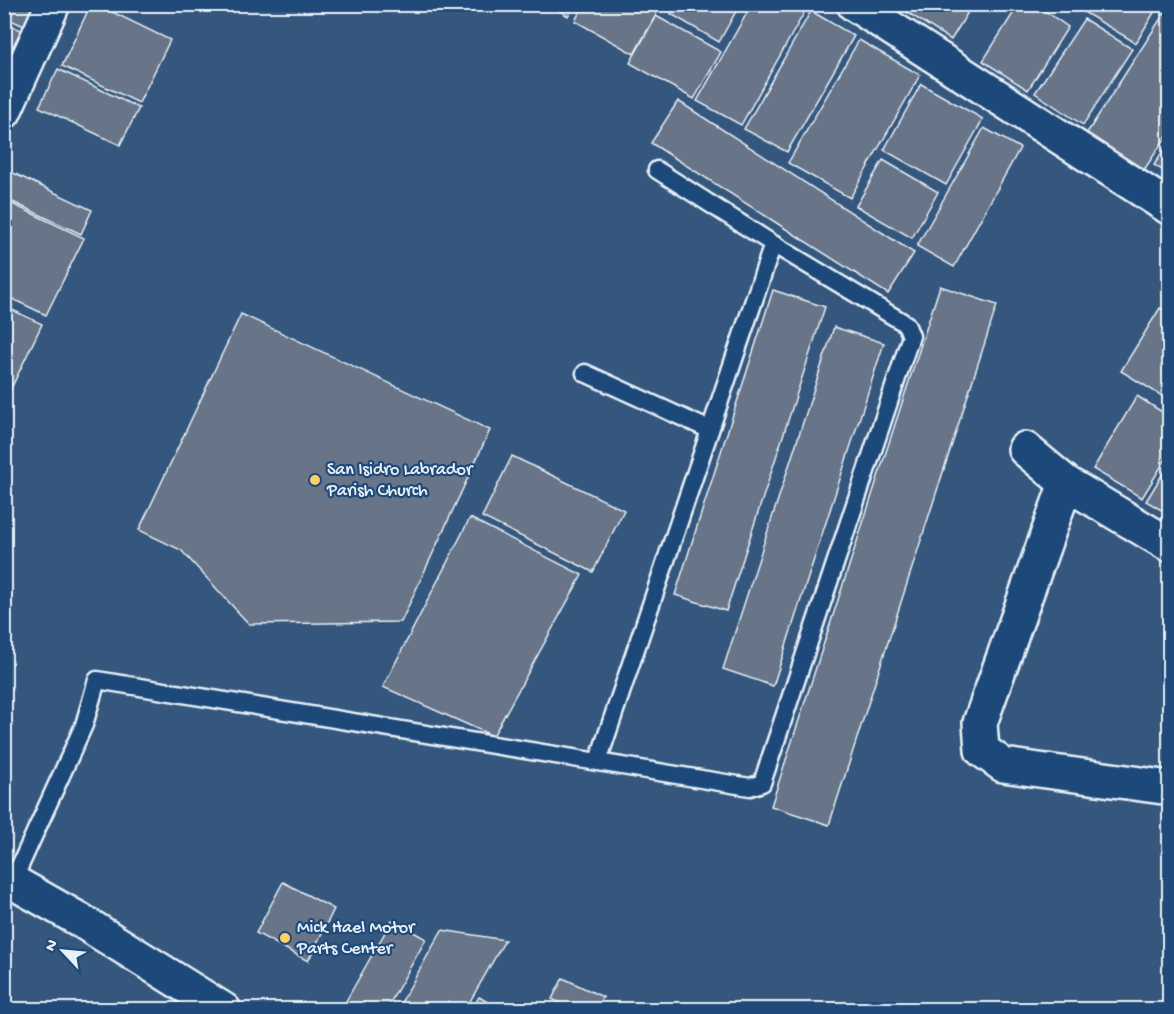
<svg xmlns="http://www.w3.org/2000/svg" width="1174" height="1014" font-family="'Gochi Hand',sans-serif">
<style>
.building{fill:#687488;stroke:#e8f1f8;stroke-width:1.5}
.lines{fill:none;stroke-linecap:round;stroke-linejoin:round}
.lane-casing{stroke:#e8f1f8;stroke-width:21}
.street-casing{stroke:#e8f1f8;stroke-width:38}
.highway-casing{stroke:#e8f1f8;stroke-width:38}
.lane{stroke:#1f4a7a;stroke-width:16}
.street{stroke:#1f4a7a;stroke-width:33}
.highway{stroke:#1f4a7a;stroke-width:33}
.poi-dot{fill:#ffd166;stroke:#1f4a7a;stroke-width:2}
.labels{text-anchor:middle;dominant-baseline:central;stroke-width:4.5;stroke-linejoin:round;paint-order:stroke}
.poi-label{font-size:18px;fill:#e8f1f8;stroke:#1f4a7a;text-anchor:start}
</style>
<rect width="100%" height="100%" fill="#35577e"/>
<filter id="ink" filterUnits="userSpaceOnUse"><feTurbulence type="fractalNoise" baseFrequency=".0167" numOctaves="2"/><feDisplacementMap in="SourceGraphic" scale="12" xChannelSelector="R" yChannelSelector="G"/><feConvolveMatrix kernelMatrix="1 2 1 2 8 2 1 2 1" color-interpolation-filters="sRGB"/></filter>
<g filter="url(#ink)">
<g class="building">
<path d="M4,4H34L24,26L4,17Z"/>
<path d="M91,4H96L170,40L139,103L62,66Z"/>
<path d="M548,4H575L568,16Z"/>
<path d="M584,4H662L634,54L575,21Z"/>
<path d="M676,4H740L719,42L671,14Z"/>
<path d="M752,4H809L741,125L697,101Z"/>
<path d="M894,4H973L951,40Z"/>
<path d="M1019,4H1035L1068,27L1028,90L983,61Z"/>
<path d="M1086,4H1159L1136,43L1082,11Z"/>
<path d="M811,11L854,36L787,152L744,129Z"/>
<path d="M1165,12L1170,15V131L1142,173L1085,136Z"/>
<path d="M656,16L721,52L694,99L630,63Z"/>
<path d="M1084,19L1132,49L1083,125L1035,93Z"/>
<path d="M4,22L21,30L4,65Z"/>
<path d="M859,40L920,75L850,198L788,163Z"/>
<path d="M58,69L139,108L120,145L39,107Z"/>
<path d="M921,84L983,119L946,185L884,150Z"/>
<path d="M678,101L914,253L888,294L651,143Z"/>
<path d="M984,128L1020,148L954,267L917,246Z"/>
<path d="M1170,140V175L1154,165Z"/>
<path d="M883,160L938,192L912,238L856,206Z"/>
<path d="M11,172L92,210L81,234L4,198V185Z"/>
<path d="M4,200L84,238L46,315L4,295Z"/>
<path d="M940,286L997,305L829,825L771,806Z"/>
<path d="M773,290L825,307L726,611L675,595Z"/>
<path d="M4,306L42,324L6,399L4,398Z"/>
<path d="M1160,308L1170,314V401L1121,371Z"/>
<path d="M241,314L490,430L401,622L249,624L181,550L139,530Z"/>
<path d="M834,327L884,343L773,686L723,669Z"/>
<path d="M1137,396L1170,417V452L1142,498L1093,469Z"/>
<path d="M512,456L624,510L593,572L482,517Z"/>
<path d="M1170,462V515L1146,501Z"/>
<path d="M470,518L582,575L493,736L383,687Z"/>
<path d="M283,882L334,909L308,961L256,933Z"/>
<path d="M392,920L426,939L386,1010H344L342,1008Z"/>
<path d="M442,930L505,940L465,1010H397Z"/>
<path d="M563,978L603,997L597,1010H574L552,999Z"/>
<path d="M479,997L501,1010H472Z"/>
<path d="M4,999L23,1010H4Z"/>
</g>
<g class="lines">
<g class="lane-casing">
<g id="lane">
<path d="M585,373L710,430"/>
<path d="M598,761L773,244"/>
<path d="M13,881L84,725L97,680L750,787L762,783L911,336L906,324L773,244L657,170"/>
</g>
</g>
<g class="street-casing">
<g id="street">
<path d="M854,4L1170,208"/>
<path d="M4,112L53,4"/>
<path d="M1025,449L1066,483"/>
<path d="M1170,545L1066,483L980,723L982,750L1003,765L1170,788"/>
</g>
</g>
<g class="highway-casing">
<path id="highway" d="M4,877L80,920L224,1010"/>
</g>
<use href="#lane" class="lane"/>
<use href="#street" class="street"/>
<use href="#highway" class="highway"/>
</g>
</g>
<g class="poi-dot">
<circle cx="315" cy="480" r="6"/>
<circle cx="285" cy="938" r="6"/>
</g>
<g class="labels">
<g class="poi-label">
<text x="327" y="470">San Isidro Labrador<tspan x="327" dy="21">Parish Church</tspan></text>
<text x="297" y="928">Mick Hael Motor<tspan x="297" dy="21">Parts Center</tspan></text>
</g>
</g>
<rect width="1174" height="1014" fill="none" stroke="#1f4a7a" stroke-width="24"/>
<rect x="12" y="12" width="1150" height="990" fill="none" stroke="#e8f1f8" stroke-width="2" filter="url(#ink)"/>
<g transform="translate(63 951) rotate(296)" stroke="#1f4a7a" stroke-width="4.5" paint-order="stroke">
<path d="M0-4.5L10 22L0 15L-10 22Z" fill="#e8f1f8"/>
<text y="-9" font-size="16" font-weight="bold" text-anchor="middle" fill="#e8f1f8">N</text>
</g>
</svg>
